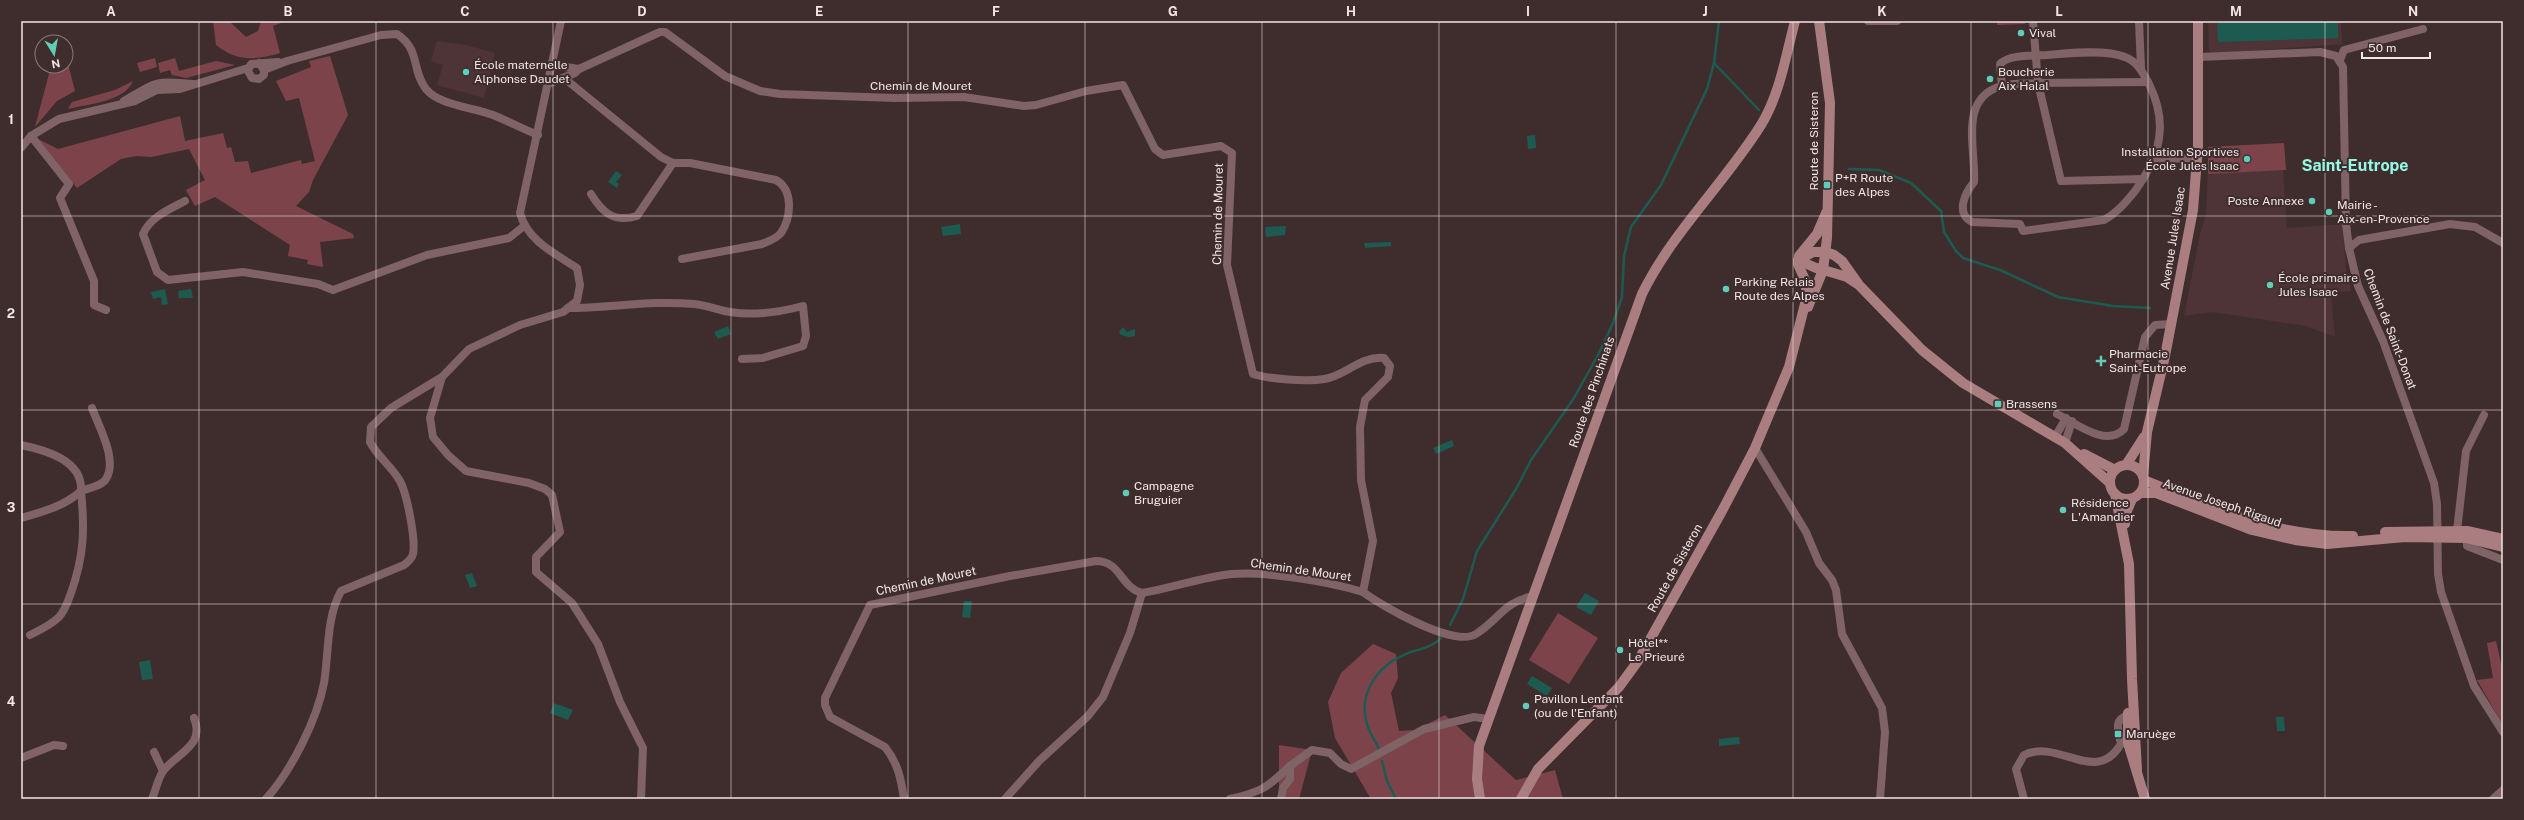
<svg xmlns="http://www.w3.org/2000/svg" width="2524" height="820" font-family="'Public Sans',sans-serif">
<style>
.built{fill:#4e3437}
.green{fill:#7c444a}
.water{fill:#1d5b50}
.lines{fill:none;stroke-linecap:round;stroke-linejoin:round}
.stream{stroke:#1d5b50;stroke-width:2.5}
.street{stroke:#7f6365;stroke-width:8}
.secondary{stroke:#aa7e81;stroke-width:10}
.grid{fill:none;stroke:#f2e5e6;stroke-width:1;stroke-opacity:0.55}
.poi-dot{fill:#5eceb8;stroke:#3f2d2e;stroke-width:1.5}
.labels{text-anchor:middle;dominant-baseline:central;stroke-width:4;stroke-linejoin:round;paint-order:stroke}
.poi-label{font-size:12px;fill:#f2e5e6;stroke:#3f2d2e;text-anchor:start}
.street-label{font-size:12px;fill:#f2e5e6;stroke:#3f2d2e}
.district-label{font-size:16px;font-weight:bold;fill:#95fae4;stroke:#3f2d2e}
.neatline{fill:none;stroke:#f2e5e6;stroke-width:1.5}
.grid-label{font-size:13px;text-anchor:middle;font-weight:bold;fill:#f2e5e6}
</style>
<rect width="100%" height="100%" fill="#3f2d2e"/>
<g class="built">
<path d="M2208,21H2349L2341,23L2342,44L2221,53L2211,52L2209,49Z"/>
<path d="M437,41L466,45L495,53L484,98L437,85L443,65L431,61Z"/>
<path d="M2283,170L2287,228L2342,224L2347,279H2349L2351,291L2331,293L2335,337L2306,326L2212,312L2184,316L2200,234L2206,214L2208,174Z"/>
</g>
<g class="green">
<path d="M213,21H229L246,37L258,31L261,21H286L273,26L280,53C256,60 237,62 216,45Z"/>
<path d="M1997,21H2025V24L1997,25Z"/>
<path d="M66,56L75,91L57,101L35,127L51,66H66Z"/>
<path d="M330,56L348,115L313,180L309,192L296,206L353,234L354,238L320,242L323,267L307,264L308,260L288,256L290,245L215,197L195,206L186,190L205,180L189,149L151,157L136,156L121,159L77,188L38,139L58,149L180,116L185,141L223,133L227,148L231,147L235,162L248,161L251,173L301,160L302,164L315,161L299,98L286,101L276,81L311,67L309,61Z"/>
<path d="M155,58L157,67L140,72L137,63Z"/>
<path d="M175,58L179,71L216,61L235,65L186,78L172,75L170,70L160,73L158,63Z"/>
<path d="M133,81C124,102 88,104 68,109L72,102L115,90Z"/>
<path d="M2284,143L2286,170L2208,174V147Z"/>
<path d="M1558,613L1598,638L1569,684L1529,660Z"/>
<path d="M2496,641L2503,672V725L2477,680L2493,678L2487,643Z"/>
<path d="M1373,644L1396,654L1398,678L1391,693L1399,731L1416,730L1445,715L1516,780L1555,770L1563,799H1371L1335,738L1328,702L1341,673Z"/>
<path d="M1279,745L1312,750L1299,799H1279Z"/>
</g>
<g class="water">
<path d="M2217,21H2338V38L2218,42Z"/>
<path d="M1535,135L1536,148L1528,149L1527,136Z"/>
<path d="M616,171L622,175L616,182L619,184L617,188L608,182Z"/>
<path d="M960,224L961,234L943,236L941,227Z"/>
<path d="M1286,226L1285,235L1266,237L1265,227Z"/>
<path d="M1391,242V246L1365,248L1364,243Z"/>
<path d="M165,289L168,304L162,305L161,297L153,299L151,292Z"/>
<path d="M191,289L193,298H179L178,291Z"/>
<path d="M728,326L731,334L718,339L714,332Z"/>
<path d="M1123,327L1127,332L1135,329V336L1129,337L1121,335L1119,332Z"/>
<path d="M1452,440L1454,446L1436,454L1433,448Z"/>
<path d="M472,573L477,586L470,588L465,575Z"/>
<path d="M1585,593L1599,601L1591,615L1576,607Z"/>
<path d="M964,601H972L970,618L962,617Z"/>
<path d="M150,660L153,679L142,680L139,662Z"/>
<path d="M1532,676L1552,688L1547,696L1527,684Z"/>
<path d="M554,703L573,710L568,720L550,713Z"/>
<path d="M2276,717H2284L2285,731H2277Z"/>
<path d="M1739,737L1740,744L1719,746V739Z"/>
</g>
<g class="lines">
<g class="stream">
<path d="M1714,63L1759,110"/>
<path d="M1849,169L1879,170L1911,183L1941,211L1944,232L1956,251L1963,258L2000,270L2058,297L2113,306L2150,308"/>
<path d="M1450,625L1463,599L1477,551L1516,489L1531,460L1574,398L1598,355L1613,323L1622,297L1624,256L1631,227L1661,185L1707,89L1714,63L1719,21"/>
<path d="M1380,751C1377,744 1373,738 1370,732C1354,696 1377,664 1411,652C1421,649 1434,646 1441,638"/>
<path d="M1382,761L1387,781L1396,799"/>
</g>
<g class="street">
<path d="M561,21L520,213C527,240 554,253 577,268L580,285L577,301L563,312L520,325L469,349L442,377L430,418L433,437L448,455L466,471L529,483L545,489L552,495L560,532L536,557V572L572,603L598,644L620,702L643,748L641,799"/>
<path d="M1868,21H1897"/>
<path d="M2139,21L2141,68"/>
<path d="M2199,57L2320,52L2336,56L2343,67L2346,224L2349,248L2358,286L2383,341L2434,483L2437,504L2438,574L2441,592L2474,686L2503,732"/>
<path d="M2340,60L2344,50L2423,29"/>
<path d="M259,63L264,70V75L259,79L252,78L248,71L251,64L278,62"/>
<path d="M552,65L579,69L660,32H665L725,76L760,91L780,94L895,98L964,97L1024,106L1036,105L1086,91L1123,85L1155,149L1163,155L1221,146L1232,153L1227,265L1253,374C1269,379 1307,382 1324,379C1346,376 1359,356 1384,358L1390,366L1388,377L1365,400L1360,427L1361,480L1373,541L1363,592C1382,606 1454,648 1476,634C1500,619 1502,603 1533,596"/>
<path d="M264,70L287,61L381,35L397,34C421,50 411,70 426,89C440,106 473,107 493,115C508,121 523,129 538,135"/>
<path d="M564,78L661,157L673,163H690L776,180C794,190 791,218 781,233C776,239 769,241 762,244L682,259"/>
<path d="M548,84L575,73L579,69"/>
<path d="M2002,86L2000,64C2009,54 2034,56 2047,55C2067,53 2107,49 2125,57C2138,62 2143,73 2149,84C2169,124 2160,156 2135,191C2126,202 2117,213 2104,220L2023,231L2020,224L1972,222C1955,213 1965,193 1974,182C1976,148 1958,99 2001,86C2013,83 2026,84 2038,83L2033,21"/>
<path d="M124,101C157,82 154,80 193,84"/>
<path d="M31,136L69,184L60,198L94,281V305L106,310"/>
<path d="M21,148L31,136L59,119L135,101L157,90L180,89L248,68"/>
<path d="M2155,158L2198,159"/>
<path d="M2143,179L2061,181L2038,83L2148,82"/>
<path d="M591,194C602,212 613,223 637,216L673,163"/>
<path d="M185,201C170,209 150,217 143,234L157,272L168,280L243,272L318,284L333,290L427,255L509,238L524,226"/>
<path d="M2349,248L2359,240L2450,224L2475,227L2503,243"/>
<path d="M568,308C610,308 652,300 694,304C706,305 718,310 730,312C754,316 780,312 803,306L806,336L803,346L763,358L742,359"/>
<path d="M2057,414C2076,423 2106,448 2124,429L2145,337L2155,325L2172,324"/>
<path d="M2055,437L2066,418"/>
<path d="M2065,443L2072,421"/>
<path d="M21,445C45,450 83,460 81,491C65,506 42,512 21,518"/>
<path d="M1755,448L1806,532L1819,563L1832,580L1836,590L1842,634L1882,708L1885,732L1880,799"/>
<path d="M2457,531L2466,451L2484,415"/>
<path d="M2467,534V546L2503,560"/>
<path d="M30,635C40,630 51,625 59,617C65,611 68,601 71,593C84,556 85,530 81,491C89,488 102,486 106,479C118,460 99,427 92,408"/>
<path d="M2126,744L2120,740C2117,728 2115,719 2128,715L2132,718"/>
<path d="M154,752L163,771"/>
<path d="M21,758L54,745L63,746"/>
<path d="M152,799C156,790 158,777 164,770C179,752 205,745 194,718"/>
<path d="M266,799C291,771 317,720 324,683C329,653 326,618 341,591L404,565C408,562 412,559 413,554C416,540 407,494 400,481C392,467 378,457 370,442L371,427L391,408L442,377"/>
<path d="M904,799C901,779 898,763 885,747L830,717L825,705V698L870,605L1010,576L1096,561C1121,561 1120,587 1142,593C1172,588 1202,577 1232,574C1266,571 1330,582 1363,592"/>
<path d="M1005,799L1039,761L1088,716L1103,697L1130,633L1142,593"/>
<path d="M1230,799C1261,792 1267,788 1290,766"/>
<path d="M1281,799L1283,788L1290,779V766L1312,750L1330,753L1341,764L1351,769L1424,729L1474,717L1488,719"/>
<path d="M2024,799L2016,769L2024,755C2060,738 2097,788 2122,742"/>
<path d="M2493,799L2503,790"/>
</g>
<g class="secondary">
<path d="M1816,268L1798,260L1813,252H1826L1834,255L1842,261L1859,285L1922,350L1963,383L2065,443L2110,483"/>
<path d="M1817,268L1847,277L1856,283"/>
<path d="M1808,307L1823,270L1827,238L1830,103L1819,21"/>
<path d="M2084,454L2115,470"/>
<path d="M2126,465L2144,437"/>
<circle cx="2127" cy="482" r="17"/>
<path d="M2143,476L2147,432L2165,356L2193,210L2198,146V21"/>
<path d="M2144,480C2211,508 2279,538 2353,536"/>
<path d="M2141,493H2156L2252,530L2295,540L2327,544L2405,537L2466,538L2503,547"/>
<path d="M2115,494L2129,564L2132,679L2137,770"/>
<path d="M2125,524L2126,513L2132,499"/>
<path d="M2385,532L2467,531L2503,539"/>
<path d="M2128,713V743L2145,799"/>
<path d="M1480,799L1477,779L1479,746L1642,294C1673,231 1724,184 1761,125C1780,94 1786,55 1795,21"/>
<path d="M1521,799L1538,769L1619,687L1638,661L1722,511L1755,448L1789,367L1807,296L1805,280L1798,264L1799,256L1817,234L1826,213"/>
</g>
</g>
<path class="grid" d="M199,21V799M376,21V799M553,21V799M731,21V799M908,21V799M1085,21V799M1262,21V799M1439,21V799M1616,21V799M1793,21V799M1971,21V799M2148,21V799M2325,21V799M21,216H2503M21,410H2503M21,604H2503"/>
<g class="poi-dot">
<circle cx="2021" cy="33" r="4"/>
<circle cx="466" cy="72" r="4"/>
<circle cx="1990" cy="79" r="4"/>
<circle cx="2247" cy="159" r="4"/>
<rect x="1823" y="181" width="8" height="8" rx="2"/>
<circle cx="2312" cy="201" r="4"/>
<circle cx="2329" cy="212" r="4"/>
<circle cx="2270" cy="285" r="4"/>
<circle cx="1726" cy="289" r="4"/>
<path d="M2099 355h4v4h4v4h-4v4h-4v-4h-4v-4h4z"/>
<rect x="1994" y="400" width="8" height="8" rx="2"/>
<circle cx="1126" cy="493" r="4"/>
<circle cx="2063" cy="510" r="4"/>
<circle cx="1620" cy="650" r="4"/>
<circle cx="1526" cy="706" r="4"/>
<rect x="2114" y="730" width="8" height="8" rx="2"/>
</g>
<g class="labels">
<g class="poi-label">
<text x="2029" y="33">Vival</text>
<text x="474" y="65">École maternelle<tspan x="474" dy="14">Alphonse Daudet</tspan></text>
<text x="1998" y="72">Boucherie<tspan x="1998" dy="14">Aix Halal</tspan></text>
<text x="2239" y="152" text-anchor="end">Installation Sportives<tspan x="2239" dy="14">École Jules Isaac</tspan></text>
<text x="1835" y="178">P+R Route<tspan x="1835" dy="14">des Alpes</tspan></text>
<text x="2304" y="201" text-anchor="end">Poste Annexe</text>
<text x="2337" y="205">Mairie -<tspan x="2337" dy="14">Aix-en-Provence</tspan></text>
<text x="2278" y="278">École primaire<tspan x="2278" dy="14">Jules Isaac</tspan></text>
<text x="1734" y="282">Parking Relais<tspan x="1734" dy="14">Route des Alpes</tspan></text>
<text x="2109" y="354">Pharmacie<tspan x="2109" dy="14">Saint-Eutrope</tspan></text>
<text x="2006" y="404">Brassens</text>
<text x="1134" y="486">Campagne<tspan x="1134" dy="14">Bruguier</tspan></text>
<text x="2071" y="503">Résidence<tspan x="2071" dy="14">L'Amandier</tspan></text>
<text x="1628" y="643">Hôtel**<tspan x="1628" dy="14">Le Prieuré</tspan></text>
<text x="1534" y="699">Pavillon Lenfant<tspan x="1534" dy="14">(ou de l'Enfant)</tspan></text>
<text x="2126" y="734">Maruège</text>
</g>
<g class="street-label">
<text x="921" y="86">Chemin de Mouret</text>
<text transform="translate(1814 141) rotate(-90)">Route de Sisteron</text>
<text transform="translate(1218 214) rotate(-89)">Chemin de Mouret</text>
<text transform="translate(2173 238) rotate(-81)">Avenue Jules Isaac</text>
<text transform="translate(2390 329) rotate(69)">Chemin de Saint-Donat</text>
<text transform="translate(1592 392) rotate(-71)">Route des Pinchinats</text>
<text transform="translate(2222 503) rotate(19)">Avenue Joseph Rigaud</text>
<text transform="translate(1675 568) rotate(-61)">Route de Sisteron</text>
<text transform="translate(1301 570) rotate(8)">Chemin de Mouret</text>
<text transform="translate(926 581) rotate(-12)">Chemin de Mouret</text>
</g>
<g class="district-label">
<text x="2355" y="165">Saint-Eutrope</text>
</g>
</g>
<rect width="2524" height="820" fill="none" stroke="#3f2d2e" stroke-width="44"/>
<g transform="translate(54 54) rotate(169)"><circle r="19" fill="#3f2d2e" stroke="#877778"/>
<path d="M0-3L7 15L0 10L-7 15Z" fill="#5eceb8"/>
<text y="-6" font-size="11" font-weight="bold" text-anchor="middle" fill="#f2e5e6">N</text>
</g>
<path d="M2362 52v6h68v-6" fill="none" stroke="#f2e5e6" stroke-width="2"/>
<text x="2368" y="52" font-size="12" fill="#f2e5e6" stroke="#3f2d2e" stroke-width="3" paint-order="stroke">50 m</text>
<rect x="22" y="22" width="2480" height="776" class="neatline"/>
<g class="grid-label">
<text x="111" y="16">A</text>
<text x="288" y="16">B</text>
<text x="465" y="16">C</text>
<text x="642" y="16">D</text>
<text x="819" y="16">E</text>
<text x="996" y="16">F</text>
<text x="1173" y="16">G</text>
<text x="1351" y="16">H</text>
<text x="1528" y="16">I</text>
<text x="1705" y="16">J</text>
<text x="1882" y="16">K</text>
<text x="2059" y="16">L</text>
<text x="2236" y="16">M</text>
<text x="2413" y="16">N</text>
<text x="11" y="124">1</text>
<text x="11" y="318">2</text>
<text x="11" y="512">3</text>
<text x="11" y="706">4</text>
</g>
</svg>
